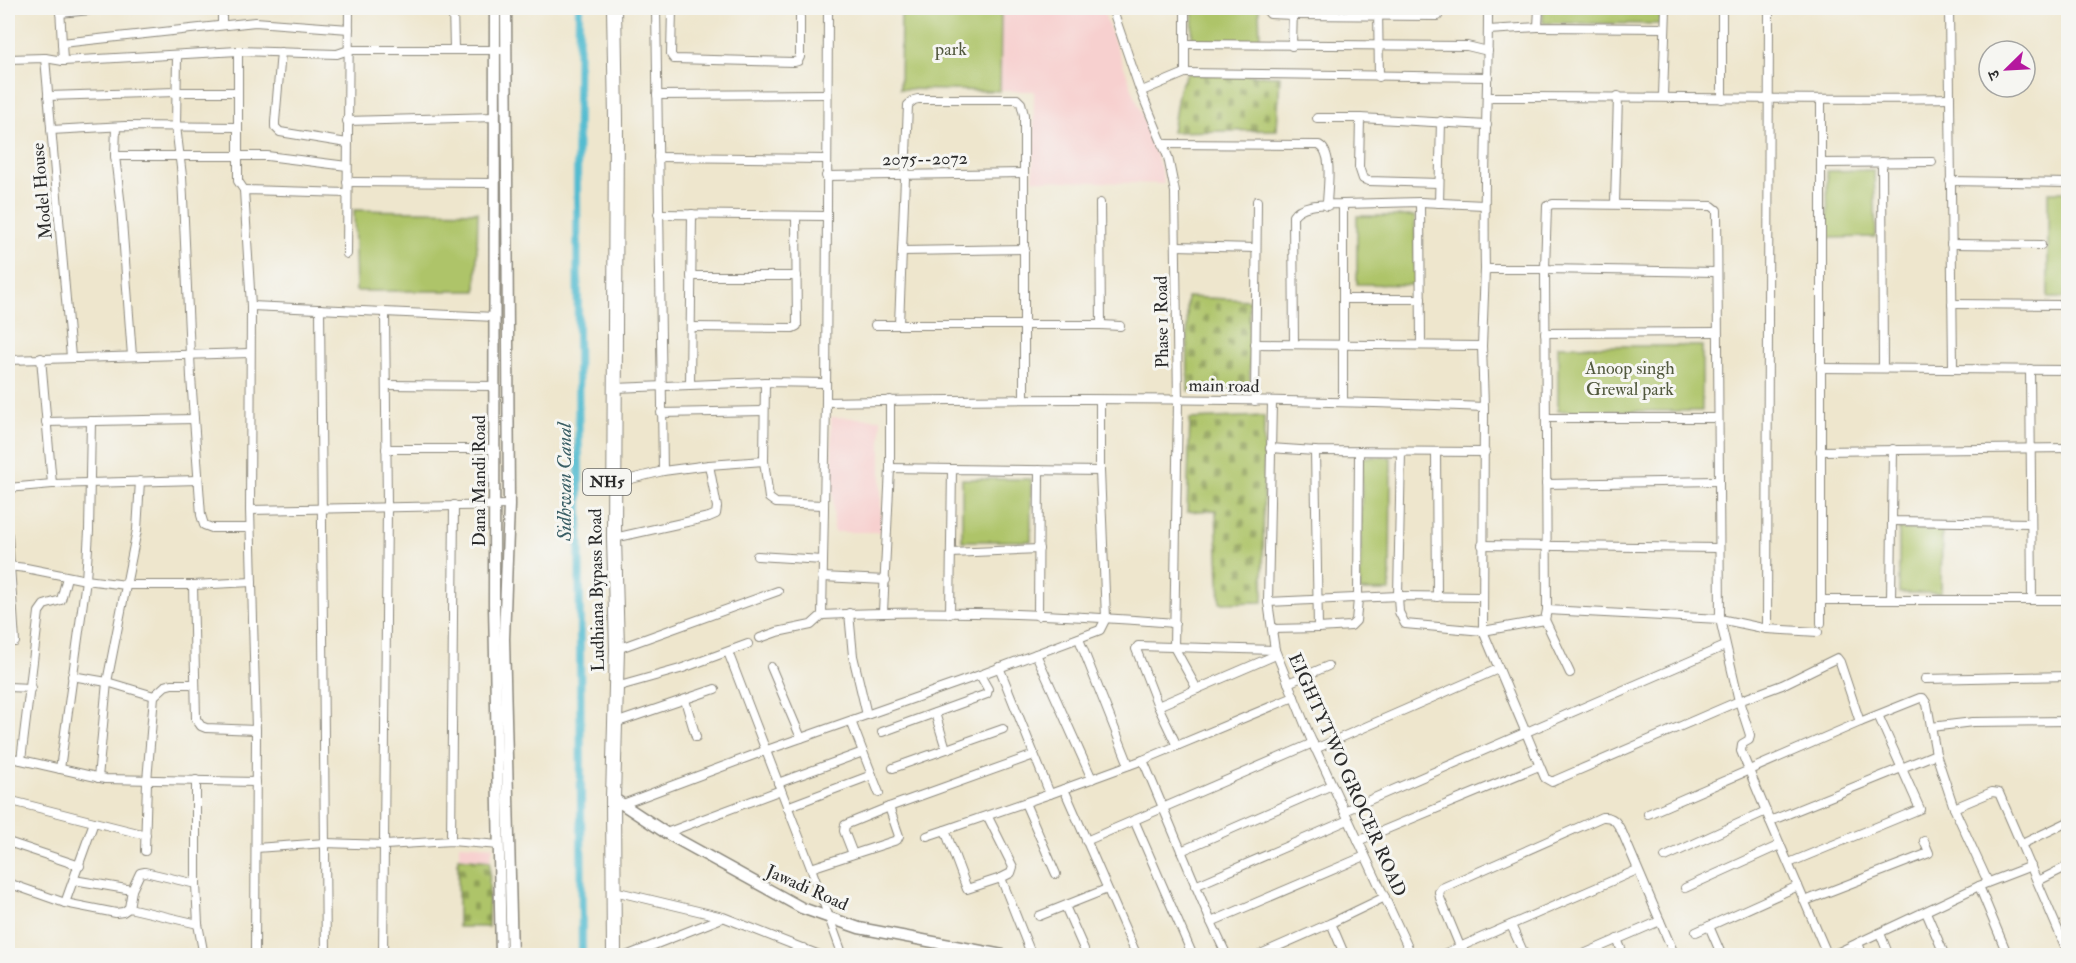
<svg xmlns="http://www.w3.org/2000/svg" width="2076" height="963" font-family="'IM FELL Double Pica','Noto Serif Devanagari',serif">
<style>
.built{fill:#f7d0cf}
.green{fill:#aec469;stroke:#6c784a;stroke-width:1.5}
.cemetery{fill:url(#cemetery-stones);stroke:#6c784a;stroke-width:1.5}
.lines{fill:none;stroke-linecap:round;stroke-linejoin:round}
.canal{stroke:#53bcd0;stroke-width:8}
.street-casing{stroke:#8c887c;stroke-width:10}
.secondary-casing{stroke:#8c887c;stroke-width:13}
.highway-casing{stroke:#8c887c;stroke-width:16}
.street{stroke:#fff;stroke-width:8}
.secondary{stroke:#fff;stroke-width:10}
.highway{stroke:#fff;stroke-width:14}
.labels{text-anchor:middle;dominant-baseline:central;stroke-width:6;stroke-linejoin:round;paint-order:stroke}
.shield{fill:#f6f6f2;stroke:#686867;stroke-width:1.5}
.shield-label{font-size:16px;font-weight:bold;fill:#2b2b2b}
.park-label{font-size:18px;fill:#52593e;stroke:#f6f6f2}
.street-label{font-size:18px;fill:#2b2b2b;stroke:#f6f6f2}
.water-label{font-size:20px;font-style:italic;fill:#395e65;stroke:#f6f6f2}
</style>
<defs>
<pattern id="cemetery-stones" width="16" height="16" patternUnits="userSpaceOnUse" patternTransform="scale(1.5)"><rect width="16" height="16" fill="#aec469"/><path d="M2 7V4a2 2 0 0 1 4 0v3zM10 15v-3a2 2 0 0 1 4 0v3z" fill="#8e9f57"/></pattern>
</defs>
<rect width="100%" height="100%" fill="#f6f6f2"/>
<filter id="ink" filterUnits="userSpaceOnUse"><feTurbulence type="fractalNoise" baseFrequency=".0167" numOctaves="2"/><feDisplacementMap in="SourceGraphic" scale="12" xChannelSelector="R" yChannelSelector="G"/><feConvolveMatrix kernelMatrix="1 2 1 2 8 2 1 2 1" color-interpolation-filters="sRGB"/></filter>
<filter id="wash" filterUnits="userSpaceOnUse"><feTurbulence type="fractalNoise" baseFrequency=".008" numOctaves="4" result="noise"/><feDisplacementMap in="SourceGraphic" scale="24" xChannelSelector="R" yChannelSelector="G"/><feGaussianBlur stdDeviation="1.35" result="paint"/><feColorMatrix in="noise" values="0 0 0 0 0 0 0 0 0 0 0 0 0 0 0 0 0 1.4 0 .05"/><feComposite in="paint" operator="in"/></filter>
<g filter="url(#wash)">
<rect width="100%" height="100%" fill="#eee6cd"/>
<g class="built">
<path d="M1001,8H1102L1150,136L1162,172L1164,184L1033,180L1034,91H1000Z"/>
<path d="M831,417L881,419V532H834Z"/>
<path d="M459,844L493,846L490,860L459,857Z"/>
</g>
<g class="green">
<path d="M901,8H1001L1000,91L900,89Z"/>
<path d="M1193,8H1259L1260,41H1192Z"/>
<path d="M1543,8H1661L1660,24L1543,23Z"/>
<path d="M1874,170L1876,237L1828,238L1827,171Z"/>
<rect x="2048" y="192" width="20" height="106"/>
<path d="M354,210L478,212L476,291H356Z"/>
<path d="M1357,216H1415V285L1357,284Z"/>
<rect x="1558" y="346" width="144" height="65"/>
<path d="M1362,457H1391L1390,591H1360Z"/>
<rect x="962" y="479" width="69" height="62"/>
<path d="M1899,529L1942,530L1941,593H1899Z"/>
</g>
<g class="cemetery">
<path d="M1187,73L1280,76L1277,130L1172,132L1179,89Z"/>
<path d="M1187,297L1249,300L1250,390L1188,391Z"/>
<path d="M1264,416L1263,602L1220,603L1216,510L1187,512L1190,419Z"/>
<path d="M458,858L490,861L488,927H458Z"/>
</g>
<g class="lines">
<path class="canal" d="M579,8L577,183L582,956"/>
</g>
</g>
<g filter="url(#ink)">
<g class="lines">
<g class="street-casing">
<g id="street">
<path d="M60,8L63,61"/>
<path d="M222,8V25"/>
<path d="M453,8L454,49"/>
<path d="M656,8L663,471L709,465L764,461"/>
<path d="M672,8L671,55L674,59L794,62L798,61L800,57V8"/>
<path d="M1112,8L1139,87L1168,157L1175,192L1178,401L1174,647L1197,689"/>
<path d="M1265,8L1270,14L1293,15L1438,16"/>
<path d="M1378,8L1379,77"/>
<path d="M1539,8L1538,27L1665,28"/>
<path d="M1722,8V99"/>
<path d="M1949,8L1953,368"/>
<path d="M60,13L111,8"/>
<path d="M1488,30L1538,27"/>
<path d="M62,43L255,22L349,29"/>
<path d="M1185,44L1467,46L1488,51"/>
<path d="M1292,46L1293,8"/>
<path d="M238,51V181L244,190"/>
<path d="M281,52L275,122V127L280,132L347,143"/>
<path d="M177,55L176,126L182,176L191,377L201,515L204,525L212,528H250"/>
<path d="M45,58L63,61L238,51L337,54L349,50H506"/>
<path d="M8,59L45,58L71,357"/>
<path d="M1185,73L1488,77"/>
<path d="M1142,91L1185,73V8"/>
<path d="M657,95L827,94"/>
<path d="M48,96L176,92H238"/>
<path d="M1663,96L1666,8"/>
<path d="M1487,97C1641,96 1795,101 1949,98"/>
<path d="M1821,100V600"/>
<path d="M1317,118H1360"/>
<path d="M347,121L495,117"/>
<path d="M116,127L115,156H267L347,166"/>
<path d="M51,130L125,126L238,127"/>
<path d="M1162,144L1319,145C1334,153 1327,189 1327,206"/>
<path d="M115,156L121,207L132,356"/>
<path d="M658,157L826,159"/>
<path d="M1882,162L1883,368"/>
<path d="M1821,163L1932,162"/>
<path d="M826,176L1024,173"/>
<path d="M1950,181L2068,183"/>
<path d="M347,182L495,183"/>
<path d="M1439,183L1369,181L1363,179L1359,167L1360,118L1487,125"/>
<path d="M1420,202L1421,345"/>
<path d="M1439,203L1441,121"/>
<path d="M1615,204L1618,96"/>
<path d="M658,214L826,216"/>
<path d="M1951,244L2041,245"/>
<path d="M1176,246L1256,248"/>
<path d="M903,251L1025,249"/>
<path d="M347,254L349,8"/>
<path d="M691,276H797"/>
<path d="M1344,299H1421"/>
<path d="M1952,304L2068,305"/>
<path d="M251,306L495,317"/>
<path d="M320,309L326,956"/>
<path d="M899,324L908,105L914,100L918,99H1017L1021,103L1024,115V399"/>
<path d="M875,325H1101L1100,203"/>
<path d="M1101,325L1120,326"/>
<path d="M691,327L793,328L797,326L796,216"/>
<path d="M1545,333L1716,332"/>
<path d="M1255,344L1482,346"/>
<path d="M1294,344L1293,216C1302,202 1328,205 1343,204"/>
<path d="M41,358L52,484L198,480"/>
<path d="M8,360L250,353"/>
<path d="M1820,368L2068,370"/>
<path d="M2030,369L2032,599"/>
<path d="M765,382L764,461L769,498L776,503L823,505"/>
<path d="M690,384L692,214"/>
<path d="M386,385L495,386"/>
<path d="M615,388L765,382L826,383"/>
<path d="M1255,401L1257,201"/>
<path d="M1343,401V204L1420,202L1484,205"/>
<path d="M826,402C1046,397 1265,398 1484,407L1482,346L1485,269"/>
<path d="M1272,402L1268,602L1275,650L1310,737L1412,956"/>
<path d="M1484,407L1483,631L1545,778L1552,782L1556,780L1739,701L1720,619L1717,210L1712,206L1553,204L1547,206L1545,269L1716,272"/>
<path d="M661,413L764,411"/>
<path d="M1546,418H1717"/>
<path d="M46,422L194,419"/>
<path d="M1270,448L1315,451L1485,452"/>
<path d="M386,449H496"/>
<path d="M1893,449L1892,521L2031,523"/>
<path d="M1820,451L2068,448"/>
<path d="M1401,452L1398,596L1399,612L1405,624L1483,631L1545,620L1547,610L1545,269H1485C1483,182 1488,95 1488,8"/>
<path d="M1436,452L1437,597"/>
<path d="M890,468L952,469"/>
<path d="M615,483L663,471"/>
<path d="M1546,484L1717,481"/>
<path d="M8,488L52,484"/>
<path d="M250,510L509,505"/>
<path d="M8,535L15,642"/>
<path d="M614,538L709,517L716,514L717,507L709,465"/>
<path d="M1482,545L1718,548"/>
<path d="M951,553L1039,549"/>
<path d="M757,556L823,560"/>
<path d="M8,566L26,568L86,580L126,585H193L252,582"/>
<path d="M822,577L886,580"/>
<path d="M193,585L196,719L201,726L206,728L256,730"/>
<path d="M1891,600L1892,521"/>
<path d="M1268,602L1398,596L1482,597"/>
<path d="M1547,610L1720,619L1767,629L1818,632"/>
<path d="M883,612L890,468V400"/>
<path d="M849,613L853,656L867,715"/>
<path d="M950,614L952,469L1100,471"/>
<path d="M822,615C939,609 1058,614 1175,623"/>
<path d="M1038,616L1039,470"/>
<path d="M1545,620L1570,673"/>
<path d="M1821,623V600H2068"/>
<path d="M1318,628L1351,626L1356,621L1358,599L1359,451"/>
<path d="M1272,629L1318,628L1315,451"/>
<path d="M1767,629L1769,8"/>
<path d="M760,638L777,632L811,625L822,615L826,402L828,8"/>
<path d="M1079,639L1129,765"/>
<path d="M617,649L778,591"/>
<path d="M728,652L811,868"/>
<path d="M1036,654L1092,779"/>
<path d="M771,667L801,738"/>
<path d="M999,667L1050,794L1143,760L1294,697"/>
<path d="M72,676L107,682L154,696"/>
<path d="M1925,679L2068,676"/>
<path d="M1288,683L1328,666"/>
<path d="M8,687L31,688"/>
<path d="M616,687L680,669L748,644"/>
<path d="M685,700L696,737"/>
<path d="M1158,706L1136,649L1138,646L1275,650"/>
<path d="M935,713L946,749"/>
<path d="M1860,722L1840,662L1837,658L1782,685L1739,701L1750,735L1749,740L1742,744L1741,751L1770,821L1936,754L1954,808L1988,882"/>
<path d="M615,723L715,689"/>
<path d="M1931,727L1973,722L2068,721"/>
<path d="M882,732L987,694L988,689L980,675"/>
<path d="M1177,746L1158,706L1276,655"/>
<path d="M1315,749L1498,669"/>
<path d="M8,757L105,779L256,782"/>
<path d="M21,760L39,612L44,605L61,600L67,577"/>
<path d="M1143,760L1211,922L1227,956"/>
<path d="M893,768L1003,729"/>
<path d="M60,769L86,580L89,531L91,421"/>
<path d="M872,775L879,793"/>
<path d="M98,778L107,682L137,530L140,481"/>
<path d="M196,780V884L198,924L204,956"/>
<path d="M778,783L863,752L851,721"/>
<path d="M1064,789L1137,956"/>
<path d="M8,800L94,822"/>
<path d="M1025,803L1056,874"/>
<path d="M623,804L767,750L980,675L1100,630L1106,618L1100,471V400"/>
<path d="M787,807L872,775L863,752"/>
<path d="M1954,808L1992,792L1999,793L2068,953"/>
<path d="M1344,811L1725,646"/>
<path d="M1648,814L1860,722L1920,698H1923L1927,704L1936,754"/>
<path d="M988,817L1013,867L1011,873L1001,878"/>
<path d="M1134,820L1193,956"/>
<path d="M1770,821L1828,956"/>
<path d="M666,833L781,790"/>
<path d="M927,836L945,830"/>
<path d="M451,841L454,505"/>
<path d="M1086,841L1313,743"/>
<path d="M1358,841L1539,766"/>
<path d="M8,842L80,866"/>
<path d="M2022,844L2066,823"/>
<path d="M256,848L325,843L385,845L451,841L499,845"/>
<path d="M145,851L147,781L154,696L165,686L172,684H195"/>
<path d="M1181,851L1332,785"/>
<path d="M853,854L844,831L845,825L889,807"/>
<path d="M1665,857L1766,811"/>
<path d="M1789,863L1920,809L1878,715"/>
<path d="M74,880L132,890"/>
<path d="M2038,881L2068,866"/>
<path d="M8,883L65,903L116,913L123,912L129,908L198,924"/>
<path d="M1195,886L1348,820"/>
<path d="M1979,886L2008,956"/>
<path d="M1685,888L1780,845"/>
<path d="M614,891L723,917L822,956"/>
<path d="M1805,901L1929,853L1924,841"/>
<path d="M65,903L94,822L146,835"/>
<path d="M1065,906L1084,949"/>
<path d="M129,908L132,890L140,873L145,872L196,884"/>
<path d="M1926,912L1945,956"/>
<path d="M1039,916L1107,889"/>
<path d="M1211,922L1365,856"/>
<path d="M1511,925L1525,956"/>
<path d="M1709,926L1722,956"/>
<path d="M1696,932L1798,886"/>
<path d="M1880,933L1889,956"/>
<path d="M1617,939L1624,956"/>
<path d="M1858,943L1863,956"/>
<path d="M255,956L256,730L250,510L251,306L244,190L347,193"/>
<path d="M383,956L387,506L385,313"/>
<path d="M626,956L722,918"/>
<path d="M785,956L804,948"/>
<path d="M843,956L811,868L897,840L899,836L889,807L1034,755"/>
<path d="M1032,956L1001,878L967,889L945,830L1050,794"/>
<path d="M1256,956L1331,923"/>
<path d="M1345,956L1331,923L1385,897"/>
<path d="M1439,956L1637,870"/>
<path d="M1464,956L1440,898L1439,892L1442,888L1602,817C1614,816 1617,823 1622,832L1675,956"/>
<path d="M1579,956L1660,921"/>
<path d="M1830,956L1979,886L2031,866"/>
</g>
</g>
<g class="secondary-casing">
<g id="secondary">
<path d="M495,8L494,604L501,956"/>
<path d="M506,8L509,505L504,639L512,956"/>
<path d="M613,798L666,833L802,908L859,928L1008,956"/>
</g>
</g>
<g class="highway-casing">
<path id="highway" d="M614,8L616,119L614,538L617,649L613,798L614,956"/>
</g>
<use href="#street" class="street"/>
<use href="#secondary" class="secondary"/>
<use href="#highway" class="highway"/>
</g>
</g>
<g class="labels">
<rect class="shield" x="583" y="469" width="48" height="26" rx="4.5"/>
<g class="shield-label">
<text x="607" y="482">NH5</text>
</g>
<g class="park-label">
<text x="951" y="49">park</text>
<text x="1630" y="368">Anoop singh<tspan x="1630" dy="21">Grewal park</tspan></text>
</g>
<g class="street-label">
<text transform="translate(925 159) rotate(-1)">2075--2072</text>
<text transform="translate(42 191) rotate(-95)">Model House</text>
<text transform="translate(1162 322) rotate(-91)">Phase 1 Road</text>
<text transform="translate(1224 386) rotate(1)">main road</text>
<text transform="translate(479 481) rotate(-90)">Dana Mandi Road</text>
<text transform="translate(597 590) rotate(-91)">Ludhiana Bypass Road</text>
<text transform="translate(1347 775) rotate(66)">EIGHTYTWO GROCER ROAD</text>
<text transform="translate(807 888) rotate(24)">Jawadi Road</text>
</g>
<g class="water-label">
<text transform="translate(564 482) rotate(-90)">Sidhwan Canal</text>
</g>
</g>
<rect width="2076" height="963" fill="none" stroke="#f6f6f2" stroke-width="30"/>
<g transform="translate(2007 69) rotate(246)"><circle r="28" fill="#f6f6f2" stroke="#a5a5a2" stroke-width="1.5"/>
<path d="M0-4.5L10 22L0 15L-10 22Z" fill="#b5179e"/>
<text y="-9" font-size="16" font-weight="bold" text-anchor="middle" fill="#2b2b2b">उ</text>
</g>
</svg>
